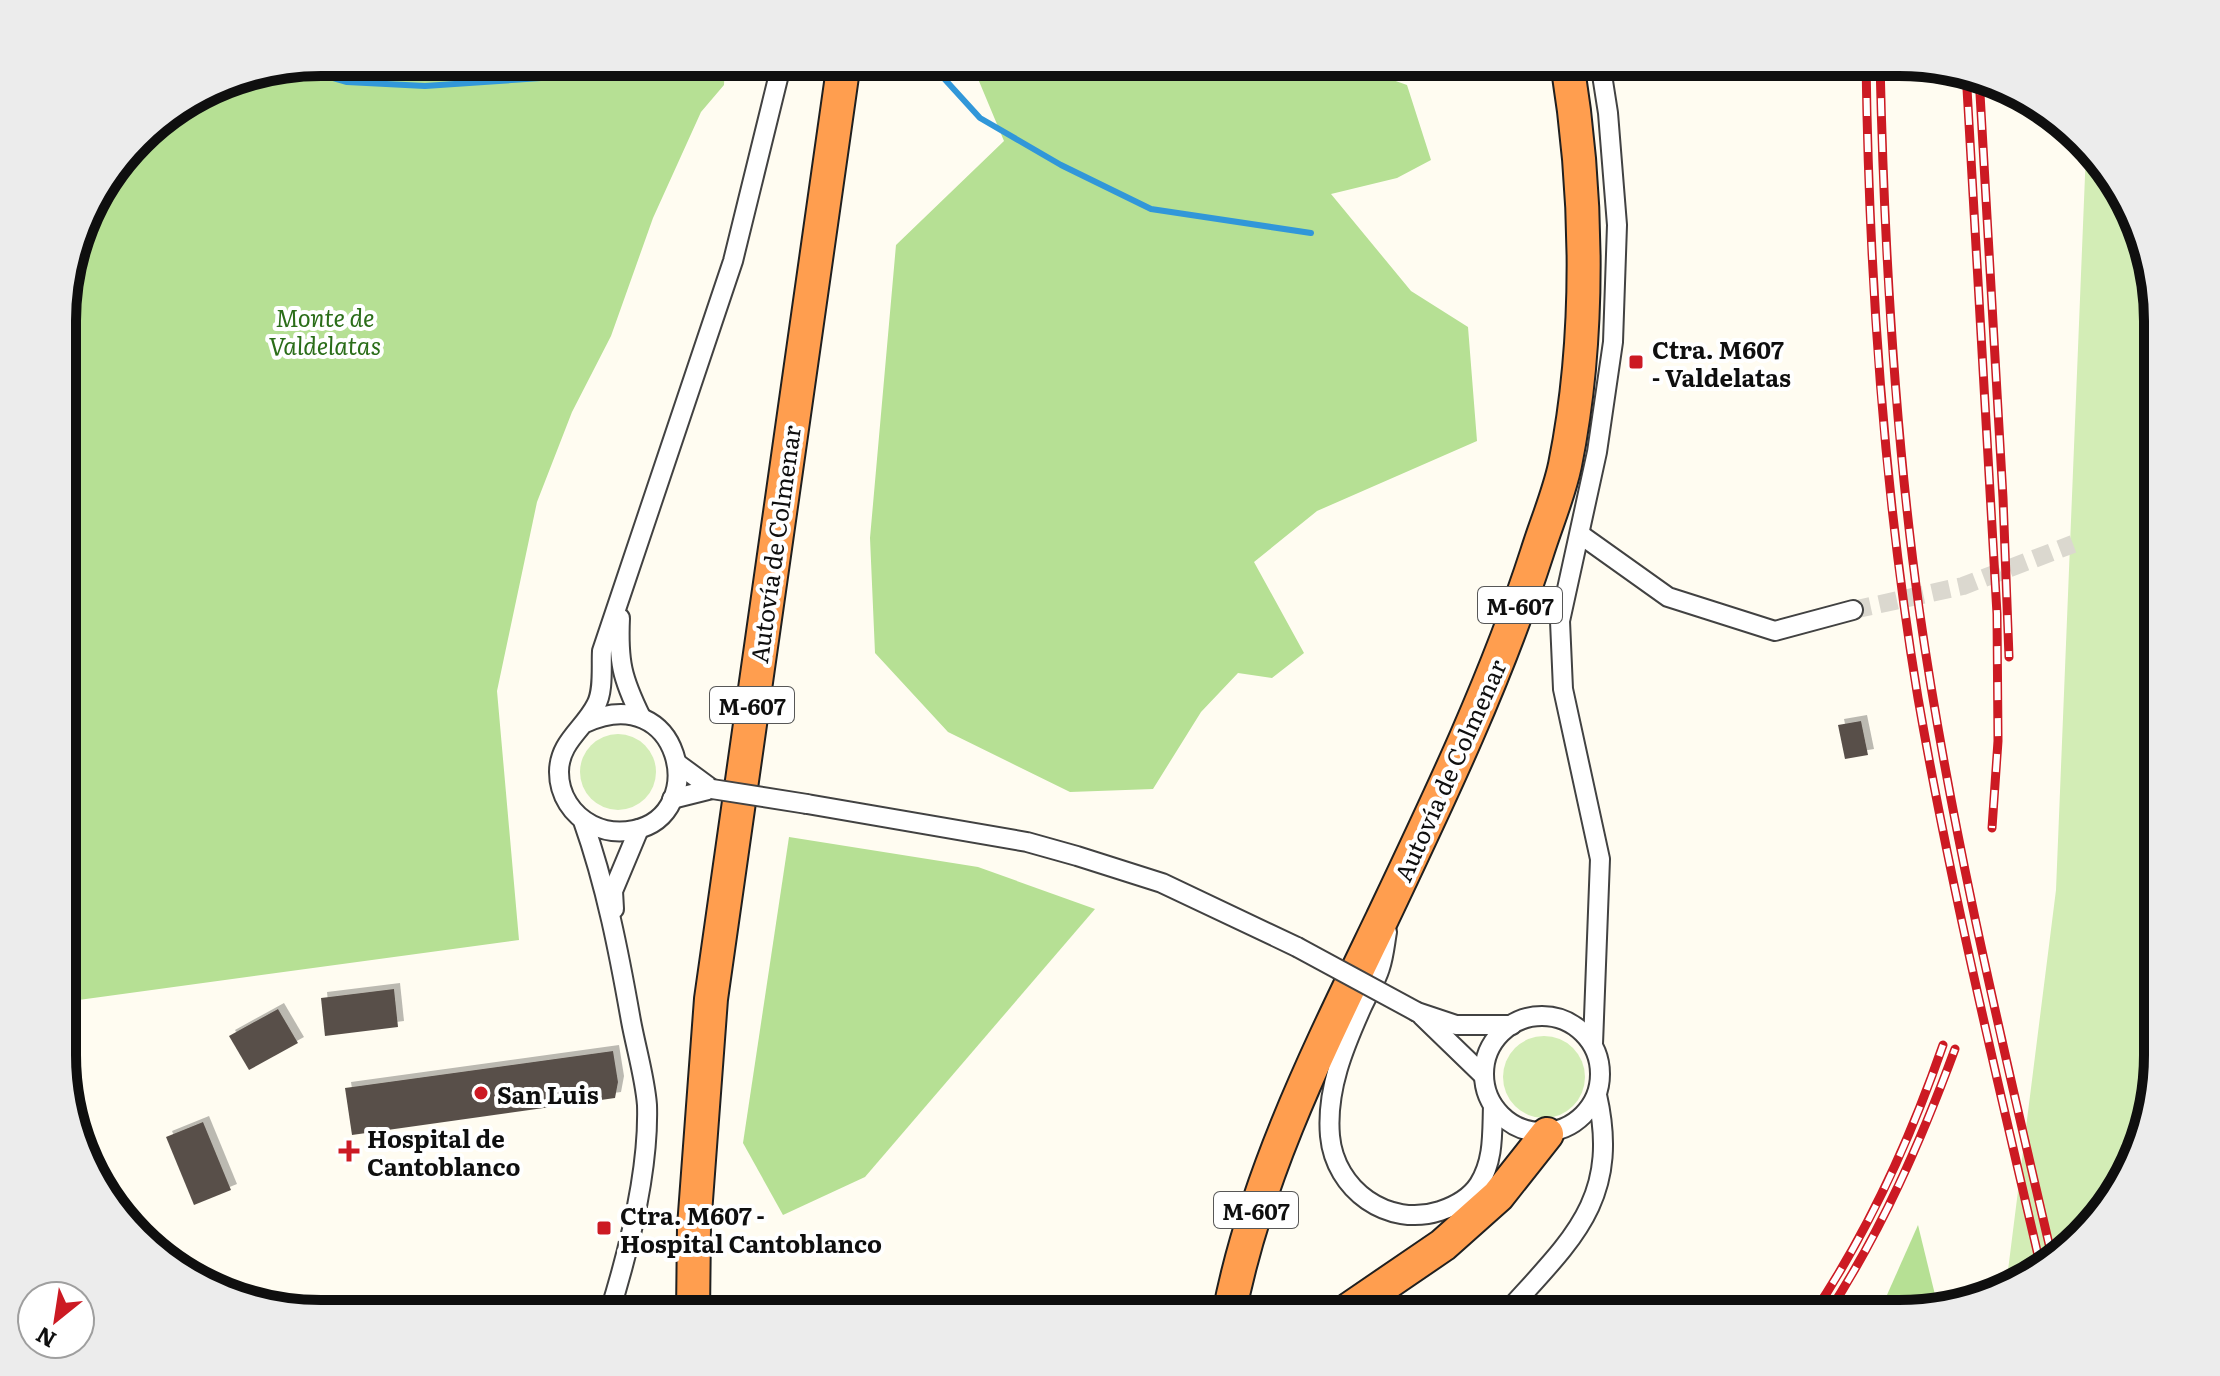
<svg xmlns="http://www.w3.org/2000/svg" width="2220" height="1376" font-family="Literata,serif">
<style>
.green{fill:#d3edb6}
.forest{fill:#b6e094}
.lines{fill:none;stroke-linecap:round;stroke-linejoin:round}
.stream{stroke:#3197d9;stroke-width:6}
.building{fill:#59504a;filter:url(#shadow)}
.minor-tunnel{stroke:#dbd8cf;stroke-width:18;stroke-dasharray:18 9;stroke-linecap:butt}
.minor-casing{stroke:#424242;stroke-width:22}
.motorway-casing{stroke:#202020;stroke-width:36}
.minor{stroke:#fff;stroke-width:18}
.motorway{stroke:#ff9e4f;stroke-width:32}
.rail-casing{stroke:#cc1a23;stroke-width:9}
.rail{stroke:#fff;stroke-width:6;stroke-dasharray:18;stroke-linecap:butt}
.minor-bridge-casing{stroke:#424242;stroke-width:22;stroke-linecap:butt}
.minor-bridge{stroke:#fff;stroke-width:18}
.poi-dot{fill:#cc1a23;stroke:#fff;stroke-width:3}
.labels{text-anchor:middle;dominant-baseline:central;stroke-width:8;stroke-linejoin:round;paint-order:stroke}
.shield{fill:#fff;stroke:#575757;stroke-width:2}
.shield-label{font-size:22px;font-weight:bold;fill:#0f0f0f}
.park-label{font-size:24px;font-style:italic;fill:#2b6d19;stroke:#fff}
.poi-label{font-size:24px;font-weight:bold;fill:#0f0f0f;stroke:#fff;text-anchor:start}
.street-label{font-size:24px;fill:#0f0f0f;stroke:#fff}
.rim{fill:none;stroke:#0f0f0f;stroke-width:10}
</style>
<defs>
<filter id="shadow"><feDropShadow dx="6" dy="-6" stdDeviation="0" flood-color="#0004"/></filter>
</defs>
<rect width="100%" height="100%" fill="#fffcf1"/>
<g class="green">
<path d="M2086,151L2123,191L2157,303V1072L2115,1199L2028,1280L2006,1286L2056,890Z"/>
<circle cx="618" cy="772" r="38"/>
<circle cx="1544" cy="1077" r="41"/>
</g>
<g class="forest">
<path d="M321,62H725L724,85L701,112L653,218L611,336L572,412L537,502L497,691L519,940L64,1002V287L89,206L150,127L222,82Z"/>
<path d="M971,62H1360L1359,68L1407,85L1431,160L1397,178L1331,194L1411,291L1468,327L1477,441L1317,511L1254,562L1304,653L1272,678L1238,673L1201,712L1153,789L1070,792L948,732L875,653L870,538L896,245L1004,141Z"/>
<path d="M789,837L978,867L1095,909L865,1177L783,1215L743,1143Z"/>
<path d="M1918,1225L1938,1307L1916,1313H1879Z"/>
</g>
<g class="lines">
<g class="stream">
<path d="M929,62L980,118L1061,165L1151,209L1311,233"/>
<path d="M296,67L347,82L425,86L629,72L683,64"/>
</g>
</g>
<g class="building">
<path d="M1861,721L1868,755L1845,759L1838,725Z"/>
<path d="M394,989L398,1027L325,1036L321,998Z"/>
<path d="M278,1009L298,1043L249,1070L229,1036Z"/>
<path d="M613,1051L618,1082L615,1098L352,1135L345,1088Z"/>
<path d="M203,1122L231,1190L194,1205L166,1137Z"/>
</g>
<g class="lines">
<path class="minor-tunnel" d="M1853,610L1963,586L2073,544"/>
<g class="minor-casing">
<g id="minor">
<path d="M1581,535L1668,597L1775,631L1853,610"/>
<path d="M620,618C618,662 622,678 641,717"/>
<path d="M585,723C680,679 711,814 634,830C619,833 606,832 592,825C572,815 559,795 559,772C559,742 584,729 596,705C604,691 601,666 602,651L733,261L782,62"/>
<path d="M678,764L712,789"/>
<path d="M672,799L712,789"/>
<path d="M807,804L1027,842L1077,856L1162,883L1297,947"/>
<path d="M583,821C606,886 619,953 631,1021C636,1048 645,1078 647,1105C649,1169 628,1253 609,1314"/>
<path d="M614,909L613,891L639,829"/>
<path d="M1387,932C1385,943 1384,956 1380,968C1376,981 1368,994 1362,1007C1344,1047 1326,1090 1330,1136C1335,1190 1388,1228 1440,1211C1455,1206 1470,1198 1479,1184C1494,1160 1492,1133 1493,1106"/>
<path d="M1417,1012L1456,1025H1512"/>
<circle cx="1542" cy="1074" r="58"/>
<path d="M1422,1016L1484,1076"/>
<path d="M1593,1044L1600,859L1563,689L1560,621L1597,452L1613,342L1617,225L1608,113L1600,62"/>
<path d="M1505,1314C1570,1241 1621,1201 1597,1095"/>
</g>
</g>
<g class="motorway-casing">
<g id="motorway">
<path d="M693,1314L694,1227L711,999L844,62"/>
<path d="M1229,1314C1256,1174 1321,1046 1382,919C1439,799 1496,680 1537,553C1546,524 1559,494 1565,465C1591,336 1588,191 1567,62"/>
<path d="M1342,1314L1443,1245L1498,1196L1547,1134"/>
</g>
</g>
<use href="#minor" class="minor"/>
<use href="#motorway" class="motorway"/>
<g class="rail-casing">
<g id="rail">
<path d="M1866,62C1869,275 1883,487 1918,698C1951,889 1997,1078 2041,1268"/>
<path d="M1880,62C1884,245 1894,426 1919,608C1950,827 2002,1042 2052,1257"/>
<path d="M1966,71L1997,614L1998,741L1992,828"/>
<path d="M1979,76L2003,498L2009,657"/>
<path d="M1828,1313C1882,1230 1921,1141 1955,1049"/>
<path d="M1813,1314C1869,1230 1910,1140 1943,1045"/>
</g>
</g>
<use href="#rail" class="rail"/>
<g class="minor-bridge-casing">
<g id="minor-bridge">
<path d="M712,789L807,804"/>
<path d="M1297,947L1417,1012"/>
</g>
</g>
<use href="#minor-bridge" class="minor-bridge"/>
</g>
<g class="poi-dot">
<rect x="1628" y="354" width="16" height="16" rx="4"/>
<circle cx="481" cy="1093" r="8"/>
<path d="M345 1139h8v8h8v8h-8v8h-8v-8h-8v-8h8z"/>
<rect x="596" y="1220" width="16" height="16" rx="4"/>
</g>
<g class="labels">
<g class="shield">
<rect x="1478" y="587" width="84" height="36" rx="6"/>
<rect x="710" y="687" width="84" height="36" rx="6"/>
<rect x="1214" y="1192" width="84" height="36" rx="6"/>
</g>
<g class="shield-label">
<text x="1520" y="605">M-607</text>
<text x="752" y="705">M-607</text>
<text x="1256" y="1210">M-607</text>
</g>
<g class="park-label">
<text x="325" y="316">Monte de<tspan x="325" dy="28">Valdelatas</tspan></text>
</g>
<g class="poi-label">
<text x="1652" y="348">Ctra. M607<tspan x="1652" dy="28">- Valdelatas</tspan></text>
<text x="497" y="1093">San Luis</text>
<text x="367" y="1137">Hospital de<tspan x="367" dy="28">Cantoblanco</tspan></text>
<text x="620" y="1214">Ctra. M607 -<tspan x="620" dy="28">Hospital Cantoblanco</tspan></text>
</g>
<g class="street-label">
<text transform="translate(774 544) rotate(-82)">Autovía de Colmenar</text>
<text transform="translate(1449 770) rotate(-66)">Autovía de Colmenar</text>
</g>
</g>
<path d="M0 0H2220V1376H0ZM321 76H1899A245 245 0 0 1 2144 321V1055A245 245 0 0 1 1899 1300H321A245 245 0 0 1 76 1055V321A245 245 0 0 1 321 76Z" fill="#ececec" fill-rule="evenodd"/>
<path class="rim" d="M321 76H1899A245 245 0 0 1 2144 321V1055A245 245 0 0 1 1899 1300H321A245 245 0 0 1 76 1055V321A245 245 0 0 1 321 76Z"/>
<g transform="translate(56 1320) rotate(210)"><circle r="38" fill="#ffffff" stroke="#9f9f9f" stroke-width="2"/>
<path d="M0-6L14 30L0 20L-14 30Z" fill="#cc1a23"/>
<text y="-12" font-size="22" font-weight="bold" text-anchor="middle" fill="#0f0f0f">N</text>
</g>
</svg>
